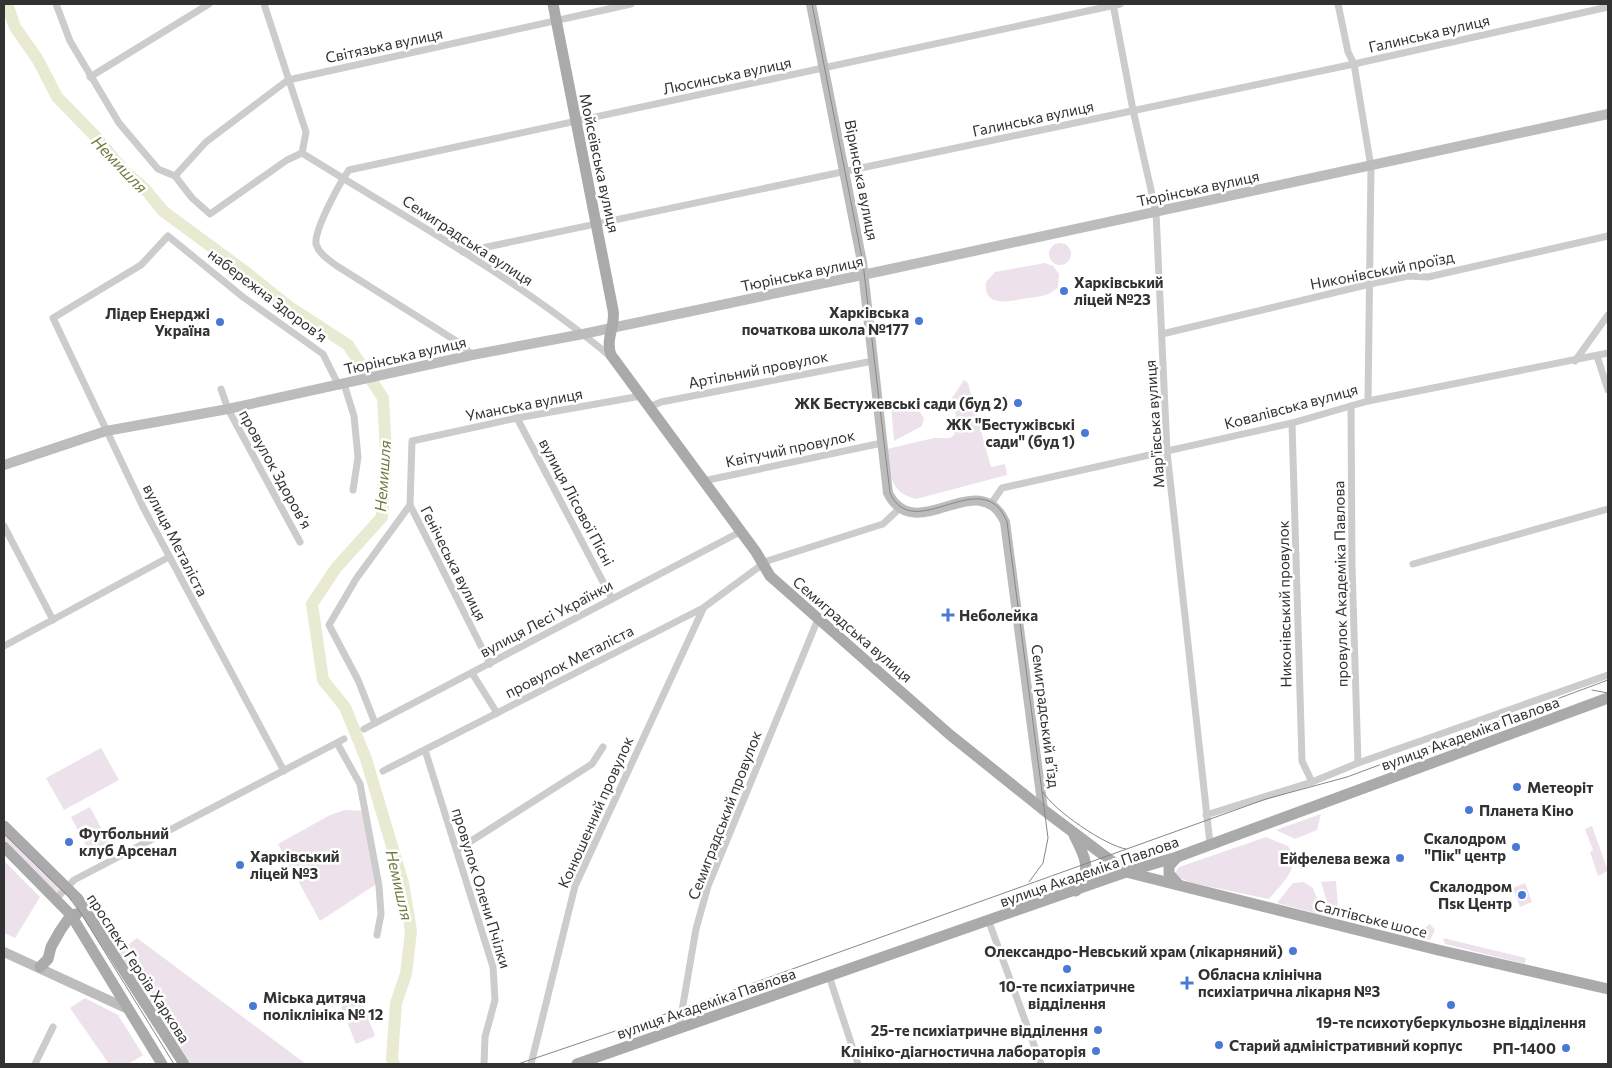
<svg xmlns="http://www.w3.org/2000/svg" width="1612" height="1068" font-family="Commissioner,sans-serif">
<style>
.green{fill:#ede2eb}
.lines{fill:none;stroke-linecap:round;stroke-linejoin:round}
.river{stroke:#e8ebd1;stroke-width:12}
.minor{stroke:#ccc;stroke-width:7}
.secondary{stroke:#bcbcbc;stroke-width:10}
.primary{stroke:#aaa;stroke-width:11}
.tram{stroke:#878787;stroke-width:1}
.poi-dot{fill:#487ad5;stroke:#fff;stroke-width:2}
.labels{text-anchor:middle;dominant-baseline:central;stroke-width:5;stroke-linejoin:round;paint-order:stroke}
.street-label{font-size:15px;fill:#323232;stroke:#fff}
.poi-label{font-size:15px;font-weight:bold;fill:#323232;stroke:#fff;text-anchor:end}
.water-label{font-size:16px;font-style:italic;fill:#747b3f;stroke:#fff}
</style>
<rect width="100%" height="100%" fill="#fff"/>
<g class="green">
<circle cx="1060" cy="254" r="11"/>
<path d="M1045,263L1053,266L1059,274L1058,287C1050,297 1035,297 1022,299C1007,302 983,307 986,282L995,272Z"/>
<path d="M964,380L968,383L991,467L1005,464L1007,475L916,499C888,492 891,474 887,449L934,438H950L954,435L957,424L955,411L944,408L945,401L952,398Z"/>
<path d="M891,405L919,411L924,418L922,426L894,441Z"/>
<path d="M101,748L119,780L64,810L46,778Z"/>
<path d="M90,807L109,843L90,853L71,817Z"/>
<path d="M345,810L365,811L378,883L320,921L278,844L330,815Z"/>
<path d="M1321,814L1317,830L1295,839L1276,830Z"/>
<path d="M1592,826L1608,871L1598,876L1590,852L1593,850L1585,829Z"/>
<path d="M4,830L62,887L57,893L4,842Z"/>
<path d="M1266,837L1288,846C1303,867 1281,884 1269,899L1192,883L1180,878L1175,873L1179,867Z"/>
<path d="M4,861L40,897L15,938L4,933Z"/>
<path d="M1336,881L1338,907L1341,911L1422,930L1430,924L1435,930L1430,940L1331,915L1321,882Z"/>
<path d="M1304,882L1313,888L1323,915L1277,903L1293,883Z"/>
<path d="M1525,883L1532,902L1520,907L1513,888Z"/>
<path d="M137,938L306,1064H191L119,952Z"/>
<path d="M1443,938L1526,958L1525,964L1445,944Z"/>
<path d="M85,998L118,1015L143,1055L128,1064H109L70,1008Z"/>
<path d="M361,999L375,1036L356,1044L341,1007Z"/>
</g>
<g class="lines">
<path class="river" d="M7,4L15,27L38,60L57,97L97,138L124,171L145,189L163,211L247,273L288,306L348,345L383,398L386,452L382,517L336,568L312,604L323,680L345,707L366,759L403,883L411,931L406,974L396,1003L392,1059L394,1064"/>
<g class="minor">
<path d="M56,4L70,41L119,123L158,169L175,176L192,198L210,214L287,160L302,153"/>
<path d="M264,4L306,132L302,153"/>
<path d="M1113,4L1133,110L1156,212L1167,452L1210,844"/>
<path d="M1338,4L1348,52L1354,64L1371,167L1368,401"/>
<path d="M90,77L209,4"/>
<path d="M302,153C406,218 517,278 611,357"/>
<path d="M175,176L206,142L288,80L631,4"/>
<path d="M463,252L1354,64L1608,7"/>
<path d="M1162,334L1370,284L1408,276L1428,277L1608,236"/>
<path d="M472,355L461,344L337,266C329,260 319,254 316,244C314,230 340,182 349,170L1120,4"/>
<path d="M1597,356L1608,390"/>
<path d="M1575,361L1608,315"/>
<path d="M344,384L354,416L358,457L353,490"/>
<path d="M221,389L228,409L300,542"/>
<path d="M1351,406L1352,565L1358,763"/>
<path d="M649,407L661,402L873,361"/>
<path d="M517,418L612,599"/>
<path d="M1292,423L1302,761L1312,782"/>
<path d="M703,481L882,443"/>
<path d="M991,504L1002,488L1292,423L1368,401L1608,353"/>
<path d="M4,526L53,620"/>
<path d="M1413,564L1608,509"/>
<path d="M4,646L169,557"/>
<path d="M490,664L410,505L412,441L517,418L641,396"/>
<path d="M472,673L497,713"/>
<path d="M375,723L358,680L329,625L356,579L410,505"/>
<path d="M364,729L740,532"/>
<path d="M337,743L360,784L379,886L381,914L377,935"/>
<path d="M425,750L493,967L495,1000L485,1037L484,1064"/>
<path d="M284,771L143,507L53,318L141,265L168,236L243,297L323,354L339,386"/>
<path d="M383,771L703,608L767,561L883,524L899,509"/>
<path d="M1206,815L1312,782L1358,763L1608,675"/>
<path d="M457,850L592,764L603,747"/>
<path d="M56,899L74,880L344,739"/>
<path d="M989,922L1041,1064"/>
<path d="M829,976L858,1064"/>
<path d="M679,1028L696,929L708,886L818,619"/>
<path d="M35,1064L53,1027"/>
<path d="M531,1064L575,886L703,609"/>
</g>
<g class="secondary">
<path d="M811,4L862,262L888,493C916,548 979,464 1005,522L1043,810"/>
<path d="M4,465L106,431L228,409L472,355L583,334L886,270L1608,114"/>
<path d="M4,952L128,1009"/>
</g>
<g class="primary">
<path d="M553,4L613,310C616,325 605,339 611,355L756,552L770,576L949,734L1045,811L1126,872L1438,950L1608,989"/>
<path d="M4,826L78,899L184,1064"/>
<path d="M1074,835C1085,856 1093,871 1076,891"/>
<path d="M4,847L71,915L162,1064"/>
<path d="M1177,857L1169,866V874L1179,885"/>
<path d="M40,967L48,959L51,947L60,931L71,915L77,914"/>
<path d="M577,1064L1126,872L1177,857L1608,698"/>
</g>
<g class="tram">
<path d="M812,4L863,263L890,493C914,546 983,461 1007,522L1048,838L1043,863L1029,882"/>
<path d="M1592,690L1608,693"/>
<path d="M1043,792C1053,810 1106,846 1126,849"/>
<path d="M4,834L68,896L82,915L174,1064"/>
<path d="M518,1064L692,1005L1266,799L1347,777L1608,680"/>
</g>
</g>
<g class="poi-dot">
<circle cx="1064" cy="291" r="5"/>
<circle cx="919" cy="321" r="5"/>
<circle cx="220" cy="322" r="5"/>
<circle cx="1018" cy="403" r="5"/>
<circle cx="1085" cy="433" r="5"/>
<path d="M945.5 607.5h5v5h5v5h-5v5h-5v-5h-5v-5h5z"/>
<circle cx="1517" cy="787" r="5"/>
<circle cx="1469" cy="810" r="5"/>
<circle cx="69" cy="842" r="5"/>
<circle cx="1516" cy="847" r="5"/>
<circle cx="1400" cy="858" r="5"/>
<circle cx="240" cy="865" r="5"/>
<circle cx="1522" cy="895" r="5"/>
<circle cx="1293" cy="951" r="5"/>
<circle cx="1067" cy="969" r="5"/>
<path d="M1184.5 975.5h5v5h5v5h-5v5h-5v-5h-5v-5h5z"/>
<circle cx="1451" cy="1005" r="5"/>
<circle cx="253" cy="1006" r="5"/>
<circle cx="1098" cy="1030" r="5"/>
<circle cx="1219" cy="1045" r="5"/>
<circle cx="1566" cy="1048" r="5"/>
<circle cx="1096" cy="1051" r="5"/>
</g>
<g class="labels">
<g class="street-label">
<text transform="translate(1429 33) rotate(-13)">Галинська вулиця</text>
<text transform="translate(384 45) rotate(-12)">Світязька вулиця</text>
<text transform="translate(727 75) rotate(-12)">Люсинська вулиця</text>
<text transform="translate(1033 118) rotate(-12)">Галинська вулиця</text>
<text transform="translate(600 163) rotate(78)">Мойсеївська вулиця</text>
<text transform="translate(862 180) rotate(79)">Віринська вулиця</text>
<text transform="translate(1198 188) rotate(-12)">Тюрінська вулиця</text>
<text transform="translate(468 240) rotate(33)">Семиградська вулиця</text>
<text transform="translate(1382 270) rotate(-11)">Никонівський проїзд</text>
<text transform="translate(802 273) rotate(-12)">Тюрінська вулиця</text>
<text transform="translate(268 295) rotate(37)">набережна Здоров’я</text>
<text transform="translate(405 355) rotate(-13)">Тюрінська вулиця</text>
<text transform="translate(758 369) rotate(-11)">Артільний провулок</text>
<text transform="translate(524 404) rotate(-11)">Уманська вулиця</text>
<text transform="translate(1291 406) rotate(-15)">Ковалівська вулиця</text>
<text transform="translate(1154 424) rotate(-94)">Мар'ївська вулиця</text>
<text transform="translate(790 448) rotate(-12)">Квітучий провулок</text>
<text transform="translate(276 469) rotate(61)">провулок Здоров’я</text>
<text transform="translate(577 502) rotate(62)">вулиця Лісової Пісні</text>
<text transform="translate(176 540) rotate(63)">вулиця Металіста</text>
<text transform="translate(454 563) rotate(63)">Генічеська вулиця</text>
<text transform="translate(1340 584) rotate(-91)">провулок Академіка Павлова</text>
<text transform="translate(1284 604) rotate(-91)">Никонівський провулок</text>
<text transform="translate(546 618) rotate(-28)">вулиця Лесі Українки</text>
<text transform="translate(853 629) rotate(41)">Семиградська вулиця</text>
<text transform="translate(569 661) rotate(-27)">провулок Металіста</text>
<text transform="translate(1046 716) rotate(83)">Семиградський в’їзд</text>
<text transform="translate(1470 733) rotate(-20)">вулиця Академіка Павлова</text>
<text transform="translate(595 812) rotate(-66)">Конюшенний провулок</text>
<text transform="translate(724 815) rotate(-69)">Семиградський провулок</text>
<text transform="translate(1089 871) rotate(-19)">вулиця Академіка Павлова</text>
<text transform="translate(482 888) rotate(73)">провулок Олени Пчілки</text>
<text transform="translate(1371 918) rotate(14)">Салтівське шосе</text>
<text transform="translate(139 968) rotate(57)">проспект Героїв Харкова</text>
<text transform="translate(706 1003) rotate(-19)">вулиця Академіка Павлова</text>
</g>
<g class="poi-label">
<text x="1074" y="282" text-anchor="start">Харківський<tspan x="1074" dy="17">ліцей №23</tspan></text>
<text x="909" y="312">Харківська<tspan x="909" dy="17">початкова школа №177</tspan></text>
<text x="210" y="313">Лідер Енерджі<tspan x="210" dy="17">Україна</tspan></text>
<text x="1008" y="403">ЖК Бестужевські сади (буд 2)</text>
<text x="1075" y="424">ЖК "Бестужівські<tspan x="1075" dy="17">сади" (буд 1)</tspan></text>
<text x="959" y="615" text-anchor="start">Неболейка</text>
<text x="1527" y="787" text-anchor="start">Метеоріт</text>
<text x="1479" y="810" text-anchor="start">Планета Кіно</text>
<text x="79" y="833" text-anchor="start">Футбольний<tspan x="79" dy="17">клуб Арсенал</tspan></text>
<text x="1506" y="838">Скалодром<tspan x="1506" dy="17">"Пік" центр</tspan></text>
<text x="250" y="856" text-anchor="start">Харківський<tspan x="250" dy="17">ліцей №3</tspan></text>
<text x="1390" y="858">Ейфелева вежа</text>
<text x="1512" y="886">Скалодром<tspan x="1512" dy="17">Пsк Центр</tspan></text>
<text x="1283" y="951">Олександро-Невський храм (лікарняний)</text>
<text x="1198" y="974" text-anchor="start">Обласна клінічна<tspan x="1198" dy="17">психіатрична лікарня №3</tspan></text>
<text x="1067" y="986" text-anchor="middle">10-те психіатричне<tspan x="1067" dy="17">відділення</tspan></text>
<text x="263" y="997" text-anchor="start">Міська дитяча<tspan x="263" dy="17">поліклініка № 12</tspan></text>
<text x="1451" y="1022" text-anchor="middle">19-те психотуберкульозне відділення</text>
<text x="1088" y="1030">25-те психіатричне відділення</text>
<text x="1229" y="1045" text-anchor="start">Старий адміністративний корпус</text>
<text x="1556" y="1048">РП-1400</text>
<text x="1086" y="1051">Клініко-діагностична лабораторія</text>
</g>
<g class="water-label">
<text transform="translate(120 164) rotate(46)">Немишля</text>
<text transform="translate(382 476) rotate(-86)">Немишля</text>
<text transform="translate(400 885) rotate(77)">Немишля</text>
</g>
</g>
<rect width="1612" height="1068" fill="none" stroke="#323232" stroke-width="10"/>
</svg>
